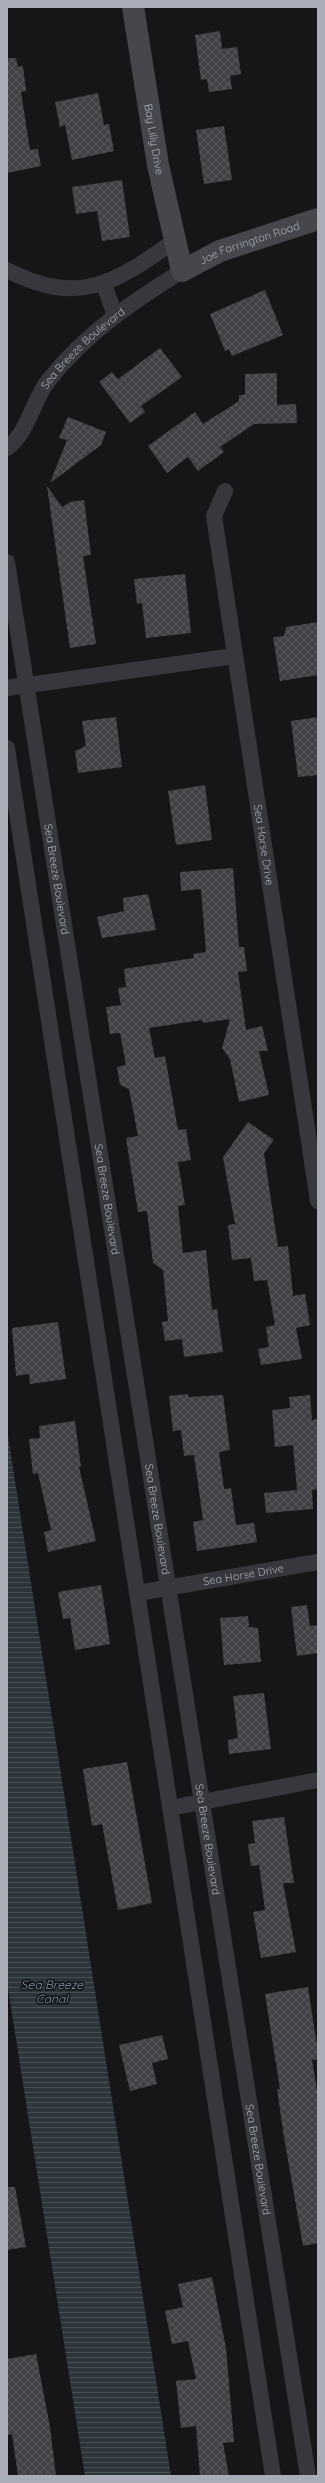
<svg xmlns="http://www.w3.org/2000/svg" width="325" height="2483" font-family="Quicksand,sans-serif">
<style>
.water{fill:url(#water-rules)}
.building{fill:url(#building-cross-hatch)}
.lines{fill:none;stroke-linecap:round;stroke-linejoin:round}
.minor{stroke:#37383d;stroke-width:16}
.secondary{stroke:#45474d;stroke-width:22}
.labels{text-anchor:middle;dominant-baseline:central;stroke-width:3;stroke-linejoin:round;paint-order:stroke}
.street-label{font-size:11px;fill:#a8adb8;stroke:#111113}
.water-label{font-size:12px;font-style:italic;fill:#7f9bb3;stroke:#111113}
</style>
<defs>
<pattern id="water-rules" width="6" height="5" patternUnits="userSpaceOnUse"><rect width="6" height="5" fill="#2c353c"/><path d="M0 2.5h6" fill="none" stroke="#485056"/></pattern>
<pattern id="building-cross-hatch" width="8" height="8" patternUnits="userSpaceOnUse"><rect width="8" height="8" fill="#404145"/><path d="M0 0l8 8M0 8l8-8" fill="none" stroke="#595a5e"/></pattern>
</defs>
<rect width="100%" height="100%" fill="#161618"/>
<path class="water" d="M7,1430L171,2476H85L7,1982Z"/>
<g class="building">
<path d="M220,31L222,49L237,47L241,74L230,76L232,89L209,92L207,79L201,80L195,35Z"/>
<path d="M7,58H16L18,67L23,66L26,91L21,92L30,150L38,149L41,166L7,173Z"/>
<path d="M98,93L104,125L109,124L114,151L72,160L65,125L60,127L55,102Z"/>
<path d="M224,126L232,180L204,184L196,130Z"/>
<path d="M122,180L130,237L102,241L97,211L76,214L72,187Z"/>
<path d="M265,290L283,335L232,356L229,349L225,351L210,314Z"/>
<path d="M160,348L182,377L141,406L145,412L130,423L99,382L112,372L118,379Z"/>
<path d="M277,373V405L296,404L297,423L254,424L220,447L224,452L198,471L188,457L167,473L148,446L195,412L203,424L239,401V395H245V374Z"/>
<path d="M68,417L106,432L101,445L50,483L67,440L59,438Z"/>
<path d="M47,486L62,507L70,502L84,500L91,555L83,556L96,644L70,648Z"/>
<path d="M185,574L191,633L146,638L142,603L137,604L134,579Z"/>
<path d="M318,622V675L280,681L273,637L284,636L286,627Z"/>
<path d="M116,717L122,767L78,773L75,751L86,746L82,721Z"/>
<path d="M318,717V775L298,777L291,721Z"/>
<path d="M205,785L212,840L176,845L168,791Z"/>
<path d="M233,868L239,947H244L247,971L238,972L246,1030L262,1026L268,1051H259L269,1095L239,1102L230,1059L222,1048L230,1019L203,1023L202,1020L149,1028L155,1058L165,1056L178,1130L186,1129L191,1160L178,1162L185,1205L178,1206L183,1253L206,1250L212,1310L217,1309L223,1352L184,1357L182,1339L165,1341L162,1322L168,1321L163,1270L153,1263L147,1211L138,1212L126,1138L138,1136L129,1089L120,1085L117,1067L126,1065L120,1033L110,1034L106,1007L121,1005L118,988L126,987L124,969L194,958L193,954L206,952L201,889L181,891L180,872Z"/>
<path d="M148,894L156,930L102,938L97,917L124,911L123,898Z"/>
<path d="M248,1122L274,1140L264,1153L278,1247L288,1246L293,1296L305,1294L310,1325L296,1328L302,1359L261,1365L258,1349L269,1347L266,1327L275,1325L267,1280L254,1281L251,1258L232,1260L228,1225L235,1224L223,1157Z"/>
<path d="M58,1322L66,1379L30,1384L29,1374L16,1376L12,1328Z"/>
<path d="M188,1394V1397L223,1395L230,1450L219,1452L224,1489L231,1488L236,1525L254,1523L257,1542L197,1551L193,1522L203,1520L194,1455L184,1456L181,1430L173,1431L169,1396Z"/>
<path d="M310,1395L312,1420L318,1419V1489L312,1490L313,1509L266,1513L264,1493L297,1490L293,1445L275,1447L272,1410L290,1408L289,1397Z"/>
<path d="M75,1421L81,1467H79L96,1541L48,1552L44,1532L51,1530L38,1473L33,1474L29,1439L40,1438L39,1426Z"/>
<path d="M101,1585L110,1644L75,1650L70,1618L63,1619L58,1592Z"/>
<path d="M307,1605L310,1626L318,1625V1653L297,1656L291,1607Z"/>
<path d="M248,1616L249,1627L258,1628L261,1662L224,1665L220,1618Z"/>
<path d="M264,1693L271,1749L229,1754L228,1740L238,1738L233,1696Z"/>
<path d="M127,1762L152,1903L118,1910L102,1824L92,1826L83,1769Z"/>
<path d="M284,1817L294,1883H283L296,1952L261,1958L253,1912L265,1910L259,1865L251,1866L248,1844L255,1843L252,1821Z"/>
<path d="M308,1987L318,2052V2059L312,2060L318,2096V2243L303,2246L284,2137L277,2089H280L265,1994Z"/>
<path d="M162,2035L168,2059L152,2063L157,2084L130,2091L119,2045Z"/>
<path d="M7,2187H15L26,2247L7,2250Z"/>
<path d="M212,2277L226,2348L234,2442L223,2443L229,2476H200L196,2426L181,2428L176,2381L196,2379L188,2341L172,2344L165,2311L183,2307L178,2284Z"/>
<path d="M36,2354L50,2427L56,2476H18L12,2434L7,2435V2359Z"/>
</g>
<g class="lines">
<g class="minor">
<path d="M7,270C78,307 116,283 174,241"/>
<path d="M104,285L115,315"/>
<path id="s1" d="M7,448C28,433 33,400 48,381C85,334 132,302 182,271"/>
<path id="s2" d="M225,491L214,516L318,1201"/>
<path id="s3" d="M7,562L308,2476"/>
<path d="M7,688L234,656"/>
<path d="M7,748L273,2476"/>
<path id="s4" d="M137,1593L318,1562"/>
<path d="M170,1808L318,1780"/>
</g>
<path class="secondary" id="s5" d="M133,7L158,165L182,271L220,251L318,219"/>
</g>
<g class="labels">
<g class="street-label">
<text stroke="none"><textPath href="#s5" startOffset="134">Bay Lilly Drive</textPath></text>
<text stroke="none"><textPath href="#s5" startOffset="342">Joe Farrington Road</textPath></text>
<text stroke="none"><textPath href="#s1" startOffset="127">Sea Breeze Boulevard</textPath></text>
<text stroke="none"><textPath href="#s2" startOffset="360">Sea Horse Drive</textPath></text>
<text stroke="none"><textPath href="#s3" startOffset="321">Sea Breeze Boulevard</textPath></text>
<text stroke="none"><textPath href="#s3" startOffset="645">Sea Breeze Boulevard</textPath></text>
<text stroke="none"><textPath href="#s3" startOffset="969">Sea Breeze Boulevard</textPath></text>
<text stroke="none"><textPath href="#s4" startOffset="108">Sea Horse Drive</textPath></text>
<text stroke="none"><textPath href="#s3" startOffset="1293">Sea Breeze Boulevard</textPath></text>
<text stroke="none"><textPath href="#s3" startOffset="1617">Sea Breeze Boulevard</textPath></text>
</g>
<g class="water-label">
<text x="52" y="1984">Sea Breeze<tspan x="52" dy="14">Canal</tspan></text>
</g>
</g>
<rect width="325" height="2483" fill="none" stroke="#a8adb8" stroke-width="16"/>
</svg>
